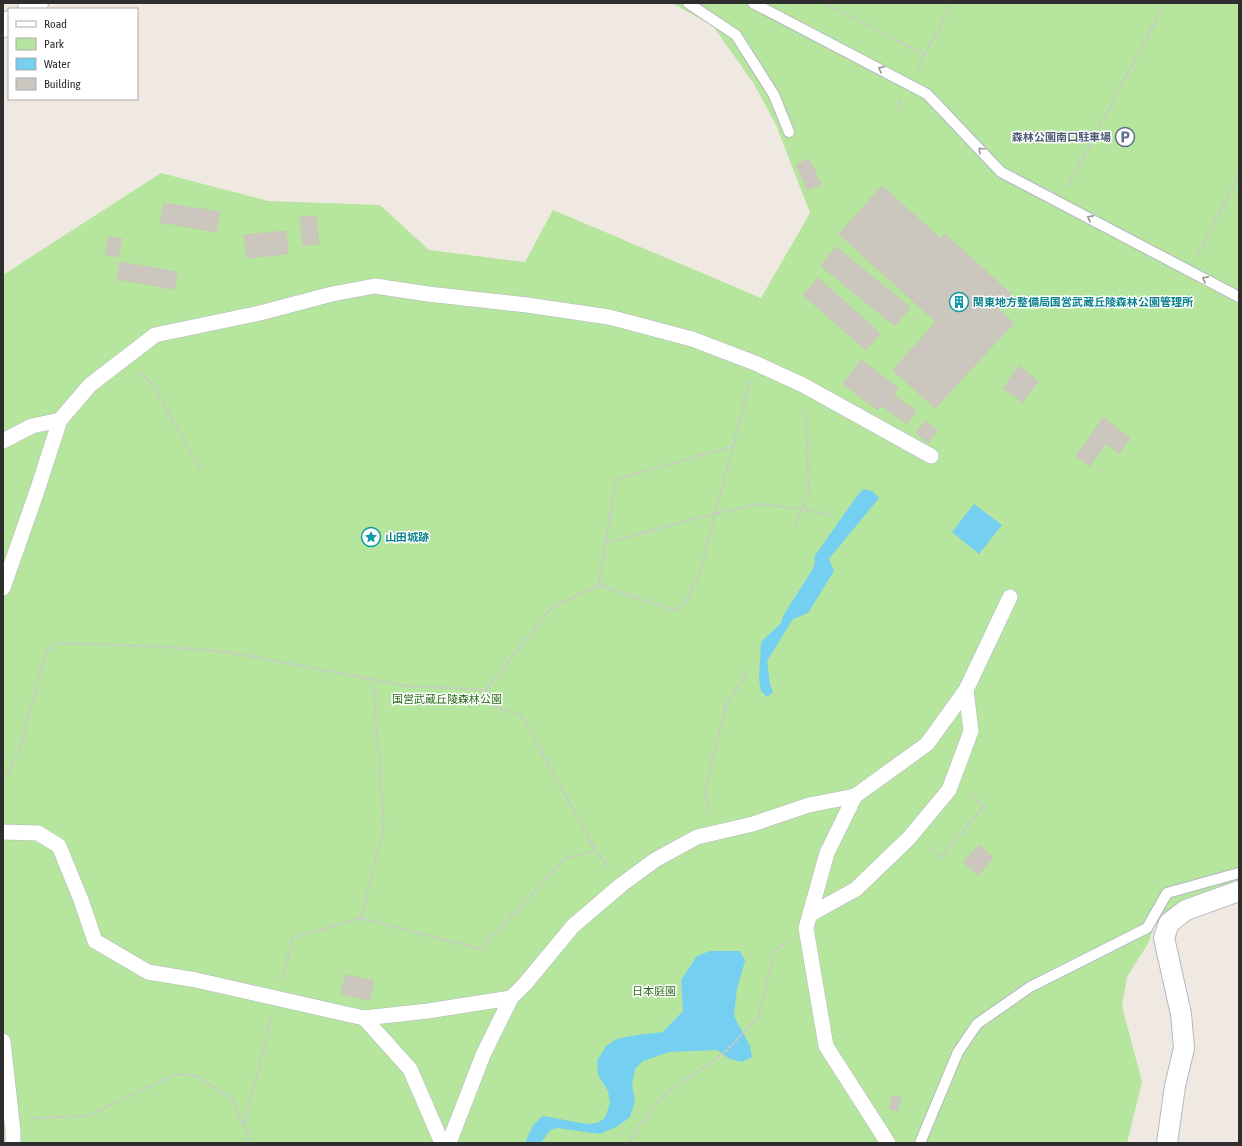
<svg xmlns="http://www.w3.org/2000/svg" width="1242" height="1146" font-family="'Asap Condensed','Noto Sans JP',sans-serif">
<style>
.green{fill:#b6e59e}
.water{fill:#75cff0}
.building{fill:#cbc7bf;stroke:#cbc5ba}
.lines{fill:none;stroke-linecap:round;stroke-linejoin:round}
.service-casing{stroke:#b4b7c1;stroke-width:12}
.pedestrian-casing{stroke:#b4b7c1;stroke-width:16}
.minor-casing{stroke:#b4b7c1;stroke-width:22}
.secondary-casing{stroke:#b4b7c1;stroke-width:24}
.path{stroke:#c9c9c9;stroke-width:2.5;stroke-dasharray:3 2;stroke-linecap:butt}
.service{stroke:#fff;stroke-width:10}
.pedestrian{stroke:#fff;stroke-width:15}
.minor{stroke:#fff;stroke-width:20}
.secondary{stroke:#fff;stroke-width:22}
.oneway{stroke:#969696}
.labels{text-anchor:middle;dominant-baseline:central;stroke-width:3;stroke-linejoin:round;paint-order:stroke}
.service-label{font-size:11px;font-weight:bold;fill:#4e5e75;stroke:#fff;text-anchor:end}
.culture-label{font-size:11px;font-weight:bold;fill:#0d838f;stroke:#fff;text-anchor:start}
.park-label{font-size:11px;fill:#2c6e1b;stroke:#fff}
</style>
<rect width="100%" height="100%" fill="#efe9e1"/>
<path class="green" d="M672,3H1239V881L1175,907L1156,920L1149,942L1127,977L1122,1006L1142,1082L1127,1143H3V275L161,173L268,201L380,205L429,250L525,262L553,210L761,298L810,213L776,125L754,84L713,26Z"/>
<g class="water">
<path d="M863,489L872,491L879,498L829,559L834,571L808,613L793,619L767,661L770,684L773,692L767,697L761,691L759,679L761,642L781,623L783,616L814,567L815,561L814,557L857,496Z"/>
<path d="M974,504L1002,525L979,554L952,532Z"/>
<path d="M710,951H740L745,961L737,989L734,1016L750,1046L752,1057L742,1062L730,1059L717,1050L669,1052L643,1061L635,1069L632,1085L635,1102L630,1117L618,1126L600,1134L557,1128L550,1130L541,1143H525L533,1125L543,1116L587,1124L597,1123L605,1118L610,1103L608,1091L598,1075L597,1061L606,1046L617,1039L637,1035L663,1032L683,1011L681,980L697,956Z"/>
</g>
<g class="building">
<path d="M809,159L821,184L808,190L796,165Z"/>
<path d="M882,186L941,239L945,234L1011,294L998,309L1014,323L935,408L893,370L936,322L839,234Z"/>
<path d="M164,203L220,212L216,232L160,222Z"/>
<path d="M316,216L319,244L303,245L300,217Z"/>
<path d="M286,231L288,254L247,258L244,235Z"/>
<path d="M108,237L122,239L118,257L105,254Z"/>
<path d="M836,247L910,307L895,326L821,266Z"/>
<path d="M120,262L177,272L174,289L117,279Z"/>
<path d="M818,278L880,333L866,350L803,295Z"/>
<path d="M861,360L898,388L893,395L916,411L907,424L881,405L878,410L843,384Z"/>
<path d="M1019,366L1038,381L1023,402L1003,388Z"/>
<path d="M1103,418L1130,438L1119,453L1106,443L1090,466L1076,456Z"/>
<path d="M925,421L937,430L928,443L916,433Z"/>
<path d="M979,845L993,858L978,875L963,862Z"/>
<path d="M346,975L374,981L369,1000L341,994Z"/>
<path d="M893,1096L901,1098L897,1111L889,1109Z"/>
</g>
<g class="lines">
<g class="service-casing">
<g id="service">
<path d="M688,3L736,35L774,95L789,132"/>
<path d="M753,3L927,94L1001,172L1239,297"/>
<path d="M920,1143L958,1052L977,1024L1030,987L1147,928L1167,893L1239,873"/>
</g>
</g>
<g class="pedestrian-casing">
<g id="pedestrian">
<path d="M3,441L32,426L60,420"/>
<path d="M3,588L36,494L60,420L90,385L155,335L260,313L332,294L375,286L428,294L527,305L609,317L692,339L755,363L803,385L931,456"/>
<path d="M3,832L38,833L59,846L81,900L95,941L148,972L196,980L364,1018L428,1011L511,998"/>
<path d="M811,914L856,889L909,838L949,790L971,731L966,690"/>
<path d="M364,1018L410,1069L442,1143"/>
<path d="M3,1041L13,1131V1143"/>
<path d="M449,1143L483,1055L511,998L525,984L573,926L621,885L655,860L697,837L753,824L809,805L855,796"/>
<path d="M888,1143L826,1046L806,928L827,853L855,796L927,744L966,690L1010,597"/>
</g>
</g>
<g class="minor-casing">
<path id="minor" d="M1167,1143L1175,1086L1184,1048L1181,1014L1164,938L1169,923L1186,910L1239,891"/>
</g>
<g class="secondary-casing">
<g id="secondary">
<path d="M29,9L37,3"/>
<path d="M3,26L9,22"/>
</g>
</g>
<g class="path">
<path d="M825,3L925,55"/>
<path d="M917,70L952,3"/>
<path d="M897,108L901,101"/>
<path d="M1068,186L1165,3"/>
<path d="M1197,256L1239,175"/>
<path d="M139,372L153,385L200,469"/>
<path d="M795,525L809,491L805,409"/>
<path d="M606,543L697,518L759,504L802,509L830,515"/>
<path d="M599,585L674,610L686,602L700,571L750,382"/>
<path d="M486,690L494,707L521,715L596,851"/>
<path d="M3,779L7,775L20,747L46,652L59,643L171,647L234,653L407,686L486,690L551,608L599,585L616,479L732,447"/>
<path d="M710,814L705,789L726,705L749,670"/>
<path d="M929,847L941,857L984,806L969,793"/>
<path d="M361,918L384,826L373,680"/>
<path d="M282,979L293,938L361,918L481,949L566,858L596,851L610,869"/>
<path d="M31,1118L88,1116L176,1074L197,1076L231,1098L248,1134L249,1143"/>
<path d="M244,1124L272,1017"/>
<path d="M628,1143L640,1124L667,1092L723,1054L758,1018L775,950L788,941"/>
</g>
<use href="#service" class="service"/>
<use href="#pedestrian" class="pedestrian"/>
<use href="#minor" class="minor"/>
<use href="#secondary" class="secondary"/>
</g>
<defs><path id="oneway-chevron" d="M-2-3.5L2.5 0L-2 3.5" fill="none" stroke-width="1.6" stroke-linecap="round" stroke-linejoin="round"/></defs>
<g class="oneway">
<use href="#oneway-chevron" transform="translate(881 69) rotate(-153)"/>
<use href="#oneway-chevron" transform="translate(981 150) rotate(-134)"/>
<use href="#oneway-chevron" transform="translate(1090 218) rotate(-152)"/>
<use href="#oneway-chevron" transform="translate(1205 279) rotate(-152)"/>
</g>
<defs>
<g id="parking-ring" transform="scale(1)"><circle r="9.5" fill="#fff" stroke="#5c6f8a" stroke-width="1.5"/><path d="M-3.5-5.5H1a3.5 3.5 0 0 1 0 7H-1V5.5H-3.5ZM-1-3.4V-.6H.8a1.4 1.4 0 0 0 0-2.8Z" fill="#5c6f8a"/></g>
<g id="building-ring" transform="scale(1)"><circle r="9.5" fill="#fff" stroke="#0f9aa8" stroke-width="1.5"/><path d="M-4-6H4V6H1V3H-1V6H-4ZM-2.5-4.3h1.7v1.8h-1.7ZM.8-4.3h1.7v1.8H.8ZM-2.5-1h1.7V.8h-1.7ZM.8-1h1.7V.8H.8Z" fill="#0f9aa8"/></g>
<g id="sight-ring" transform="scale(1)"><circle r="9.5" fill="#fff" stroke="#0f9aa8" stroke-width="1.5"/><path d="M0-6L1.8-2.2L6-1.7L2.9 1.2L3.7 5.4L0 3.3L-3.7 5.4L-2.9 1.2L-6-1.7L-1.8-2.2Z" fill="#0f9aa8"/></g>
</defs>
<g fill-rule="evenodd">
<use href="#parking-ring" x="1125" y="137"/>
<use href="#building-ring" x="959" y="302"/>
<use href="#sight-ring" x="371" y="537"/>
</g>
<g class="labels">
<g class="service-label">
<text x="1111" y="137">森林公園南口駐車場</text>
</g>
<g class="culture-label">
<text x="973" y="302">関東地方整備局国営武蔵丘陵森林公園管理所</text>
<text x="385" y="537">山田城跡</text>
</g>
<g class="park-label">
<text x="447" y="699">国営武蔵丘陵森林公園</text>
<text x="654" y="991">日本庭園</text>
</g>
</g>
<rect width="1242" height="1146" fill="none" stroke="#2e2e2e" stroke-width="8"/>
<rect x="8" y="8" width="130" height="92" fill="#ffffff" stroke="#ababab"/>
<rect x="16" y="21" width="20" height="6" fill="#ffffff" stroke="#ababab"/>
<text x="44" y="28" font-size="12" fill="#2e2e2e">Road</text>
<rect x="16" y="38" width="20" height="12" fill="#b6e59e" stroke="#ababab"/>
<text x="44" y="48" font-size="12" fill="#2e2e2e">Park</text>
<rect x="16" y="58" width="20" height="12" fill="#75cff0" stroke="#ababab"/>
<text x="44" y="68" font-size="12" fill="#2e2e2e">Water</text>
<rect x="16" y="78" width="20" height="12" fill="#cbc7bf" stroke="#ababab"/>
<text x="44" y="88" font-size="12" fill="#2e2e2e">Building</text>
</svg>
